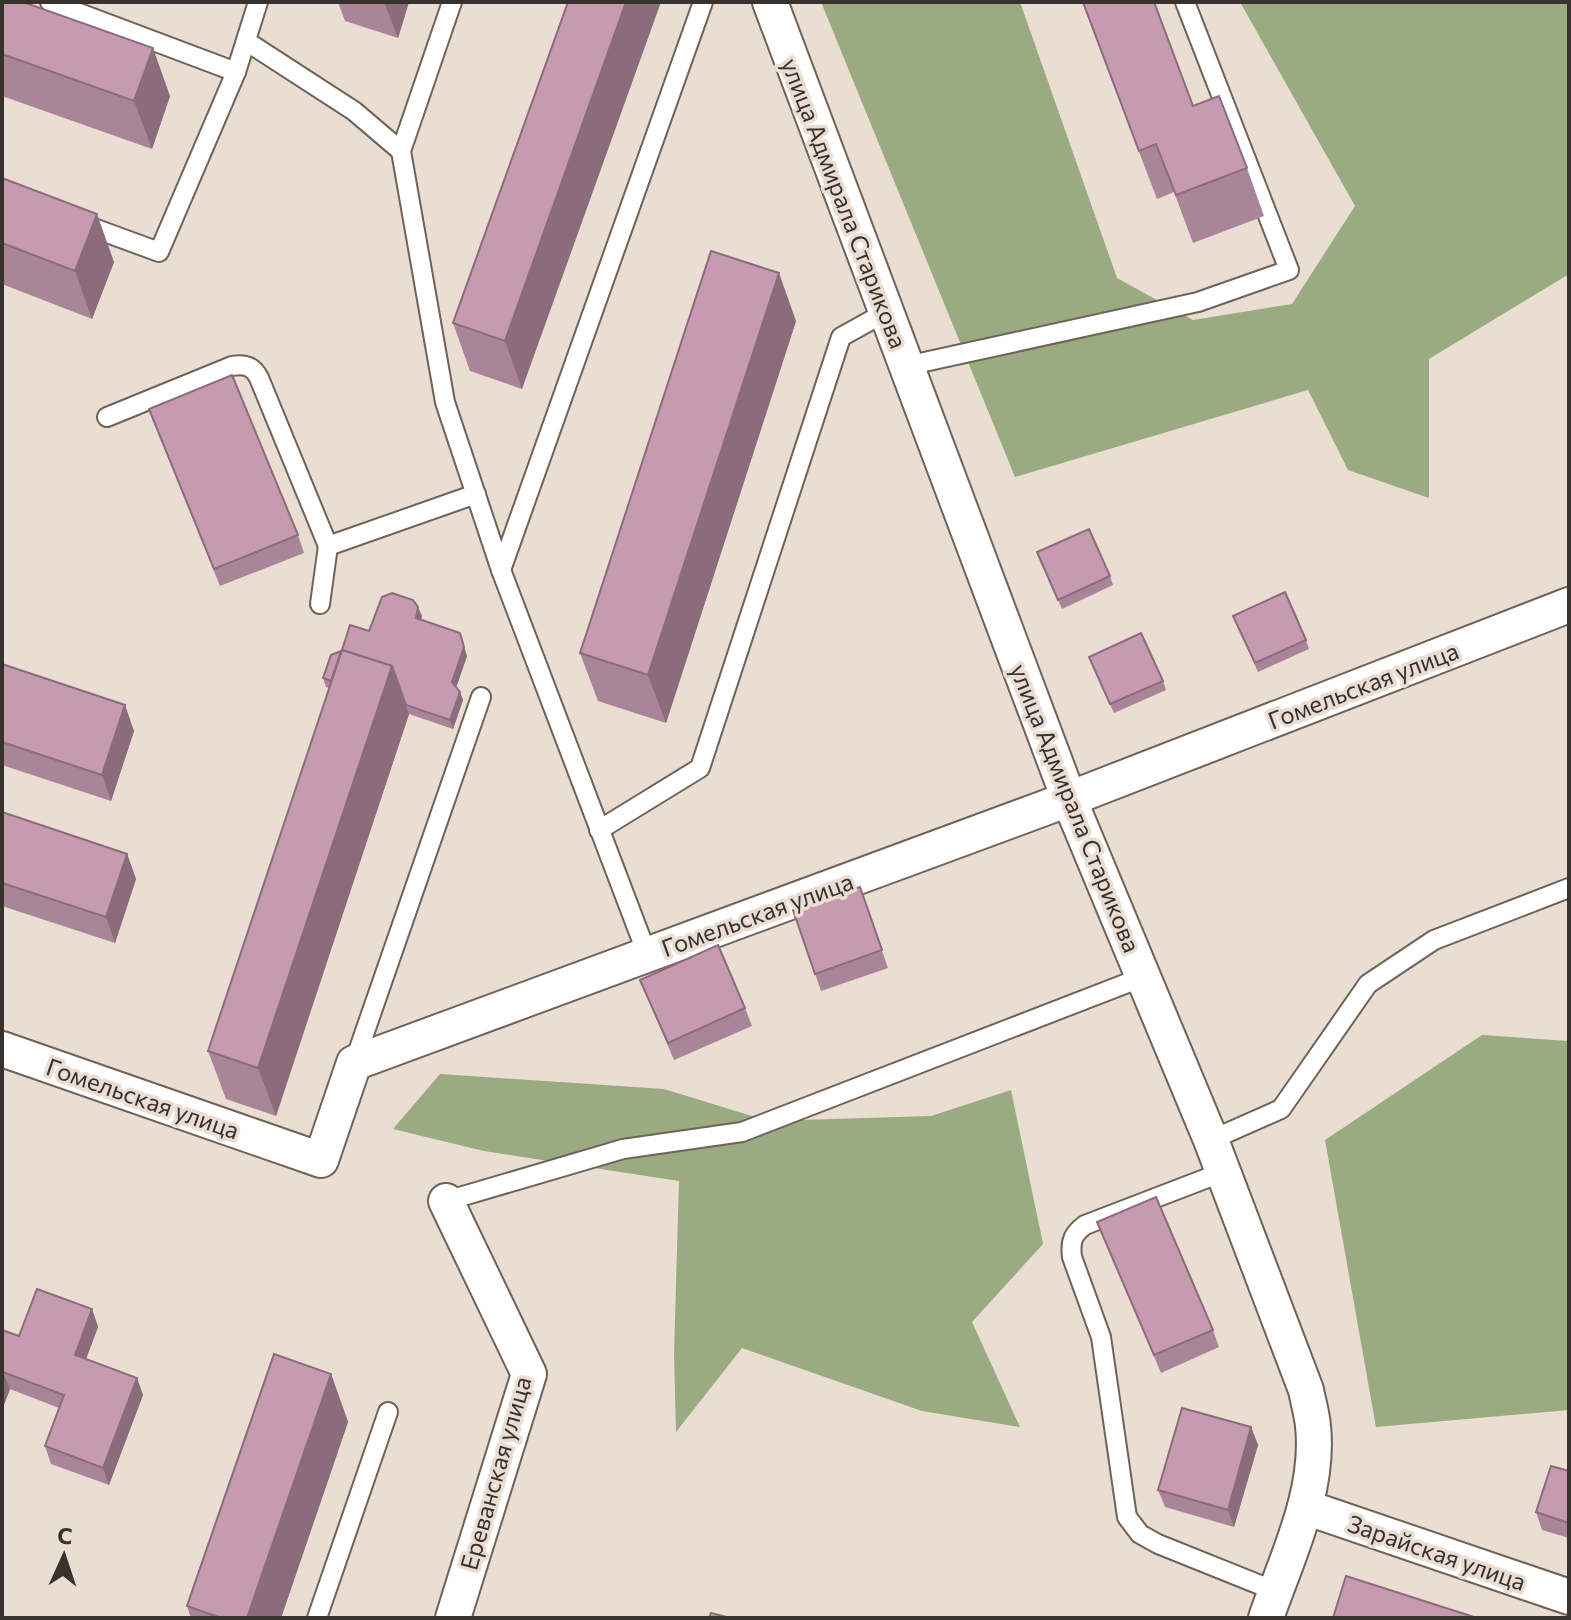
<svg xmlns="http://www.w3.org/2000/svg" width="1571" height="1620" font-family="Commissioner,sans-serif">
<style>
.forest{fill:#9aaa81}
.lines{fill:none;stroke-linecap:round;stroke-linejoin:round}
.service-casing{stroke:#6f6359;stroke-width:22}
.minor-casing{stroke:#6f6359;stroke-width:38}
.service{stroke:#fff;stroke-width:18}
.minor{stroke:#fff;stroke-width:34}
.wall{fill:#aa8498}
.shaded-wall{fill:#8b6c7c}
.building{fill:#c69ab1;stroke:#8b6c7c;stroke-width:2}
.labels{text-anchor:middle;dominant-baseline:central;stroke-width:7;stroke-linejoin:round;paint-order:stroke}
.street-label{font-size:24px;fill:#37322e;stroke:#eaddd1}
</style>
<rect width="100%" height="100%" fill="#eaddd1"/>
<g class="forest">
<path d="M821,2H1020L1117,278L1193,320L1292,304L1355,206L1240,2H1569V274L1429,359V498L1348,470L1308,390L1015,477Z"/>
<path d="M1482,1035L1569,1041V1410L1376,1427L1325,1140Z"/>
<path d="M440,1074L664,1089L768,1121L931,1116L1011,1090L1043,1244L972,1322L1020,1427L922,1411L742,1348L676,1432L674,1354L679,1181L484,1151L393,1129Z"/>
</g>
<g class="lines">
<g class="service-casing">
<g id="service">
<path d="M50,2L236,72"/>
<path d="M452,2L401,151L445,402L501,570L647,954"/>
<path d="M246,41L354,111L401,151"/>
<path d="M80,223L159,252L236,72L258,2"/>
<path d="M906,366L1198,302L1289,270L1185,2"/>
<path d="M107,417L232,366C245,364 253,366 259,378L328,546L476,494"/>
<path d="M501,570L703,2"/>
<path d="M320,604L328,546"/>
<path d="M599,830L700,768L841,337L886,312"/>
<path d="M354,1063L481,697"/>
<path d="M1211,1140L1281,1109L1368,984L1434,940L1569,888"/>
<path d="M1223,1172L1085,1225C1073,1234 1070,1241 1072,1257L1101,1337L1127,1517L1140,1534L1158,1544L1275,1591"/>
<path d="M446,1201L623,1149L742,1132L1143,977"/>
<path d="M317,1618L388,1412"/>
</g>
</g>
<g class="minor-casing">
<g id="minor">
<path d="M770,2L1069,799L1211,1140L1306,1390C1308,1401 1312,1414 1313,1426C1320,1492 1287,1557 1266,1618"/>
<path d="M2,1049L321,1160L354,1063L1069,799L1569,605"/>
<path d="M446,1201L529,1374L453,1618"/>
<path d="M1305,1507L1569,1597"/>
</g>
</g>
<use href="#service" class="service"/>
<use href="#minor" class="minor"/>
</g>
<g class="wall">
<path d="M2,2L170,96L152,149L2,96Z"/>
<path d="M338,2H409L398,38L345,21Z"/>
<path d="M568,2L522,389L470,371L453,323Z"/>
<path d="M1082,2H1154L1193,106L1247,168L1264,216L1193,243L1174,192L1157,199Z"/>
<path d="M2,178L114,262L92,319L2,284Z"/>
<path d="M796,321L666,723L598,701L580,653Z"/>
<path d="M149,409L298,535L304,553L220,586Z"/>
<path d="M1037,552L1110,576L1113,585L1062,609Z"/>
<path d="M422,616L421,619L467,656L456,687L463,700L453,729L409,714L276,1116L226,1099L208,1051L329,688L326,687L323,678L341,651Z"/>
<path d="M1233,616L1306,640L1309,649L1258,672Z"/>
<path d="M1089,657L1163,681L1166,690L1114,713Z"/>
<path d="M2,664L134,731L111,801L2,765Z"/>
<path d="M2,812L127,854L136,879L115,943L2,906Z"/>
<path d="M860,887L888,968L821,991L793,910Z"/>
<path d="M640,980L745,1008L752,1026L674,1060Z"/>
<path d="M1097,1222L1213,1330L1219,1347L1161,1373Z"/>
<path d="M92,1309L98,1327L86,1359L143,1395L109,1485L51,1464L45,1446L59,1408L10,1389L2,1410V1330L19,1336Z"/>
<path d="M331,1374L348,1422L281,1618H191L187,1606Z"/>
<path d="M1251,1427L1258,1445L1234,1527L1165,1507L1158,1490Z"/>
<path d="M1569,1471V1538L1542,1530L1536,1512Z"/>
</g>
<g class="shaded-wall">
<path d="M384,2H409L398,38Z"/>
<path d="M626,2H661L522,389L505,341Z"/>
<path d="M153,48L170,96L152,149L134,101Z"/>
<path d="M97,214L114,262L92,319L75,271Z"/>
<path d="M779,273L796,321L666,723L648,675Z"/>
<path d="M418,607L422,616L419,627L416,618Z"/>
<path d="M460,633L467,656L455,691L452,682Z"/>
<path d="M392,666L409,714L276,1116L258,1068Z"/>
<path d="M460,692L463,700L453,729L450,720Z"/>
<path d="M125,705L134,731L111,801L102,775Z"/>
<path d="M127,854L136,879L115,943L106,917Z"/>
<path d="M92,1309L98,1327L81,1372L75,1355Z"/>
<path d="M3,1372L10,1389L2,1410V1375Z"/>
<path d="M331,1374L348,1422L281,1618H247Z"/>
<path d="M137,1378L143,1395L109,1485L103,1468Z"/>
<path d="M1251,1427L1258,1445L1234,1527L1228,1510Z"/>
</g>
<g class="building">
<path d="M2,2H23L153,48L134,101L2,54Z"/>
<path d="M568,2H626L505,341L453,323Z"/>
<path d="M1083,2H1154L1193,106L1219,96L1247,168L1176,195L1156,144L1139,151Z"/>
<path d="M2,178L97,214L75,271L2,243Z"/>
<path d="M711,251L779,273L648,675L580,653Z"/>
<path d="M232,375L298,535L214,569L149,409Z"/>
<path d="M1089,529L1110,576L1058,600L1037,552Z"/>
<path d="M1285,592L1306,640L1255,663L1233,616Z"/>
<path d="M392,593L413,600L418,607L416,618L460,633L464,647L452,682L460,692L450,720L406,705L392,666L342,650L350,625L369,631L382,597Z"/>
<path d="M1141,633L1163,681L1110,704L1089,657Z"/>
<path d="M342,650L392,666L258,1068L208,1051Z"/>
<path d="M341,651L331,681L323,678L331,655Z"/>
<path d="M2,664L125,705L102,775L2,742Z"/>
<path d="M2,812L127,854L106,917L2,883Z"/>
<path d="M860,887L882,950L815,974L793,910Z"/>
<path d="M718,945L745,1008L668,1043L640,980Z"/>
<path d="M1156,1197L1213,1330L1154,1355L1097,1222Z"/>
<path d="M37,1289L92,1309L75,1355L137,1378L103,1468L45,1446L64,1395L3,1372L2,1375V1330L19,1336Z"/>
<path d="M274,1354L331,1374L247,1618H221L187,1606Z"/>
<path d="M1182,1408L1251,1427L1228,1510L1158,1490Z"/>
<path d="M1551,1466L1569,1471V1523L1536,1512Z"/>
<path d="M1346,1576L1477,1618H1333Z"/>
<path d="M711,1613L730,1618H709Z"/>
</g>
<g class="labels">
<g class="street-label">
<text transform="translate(845 203) rotate(69)">улица Адмирала Старикова</text>
<text transform="translate(1363 685) rotate(-21)">Гомельская улица</text>
<text transform="translate(1076 808) rotate(68)">улица Адмирала Старикова</text>
<text transform="translate(757 914) rotate(-20)">Гомельская улица</text>
<text transform="translate(143 1098) rotate(19)">Гомельская улица</text>
<text transform="translate(495 1473) rotate(-74)">Ереванская улица</text>
<text transform="translate(1437 1552) rotate(19)">Зарайская улица</text>
</g>
</g>
<rect width="1571" height="1620" fill="none" stroke="#37322e" stroke-width="8"/>
<g transform="translate(64 1556) rotate(3)" stroke="#eaddd1" stroke-width="6" paint-order="stroke">
<path d="M0-6L14 30L0 20L-14 30Z" fill="#37322e"/>
<text y="-12" font-size="22" font-weight="bold" text-anchor="middle" fill="#37322e">С</text>
</g>
</svg>
